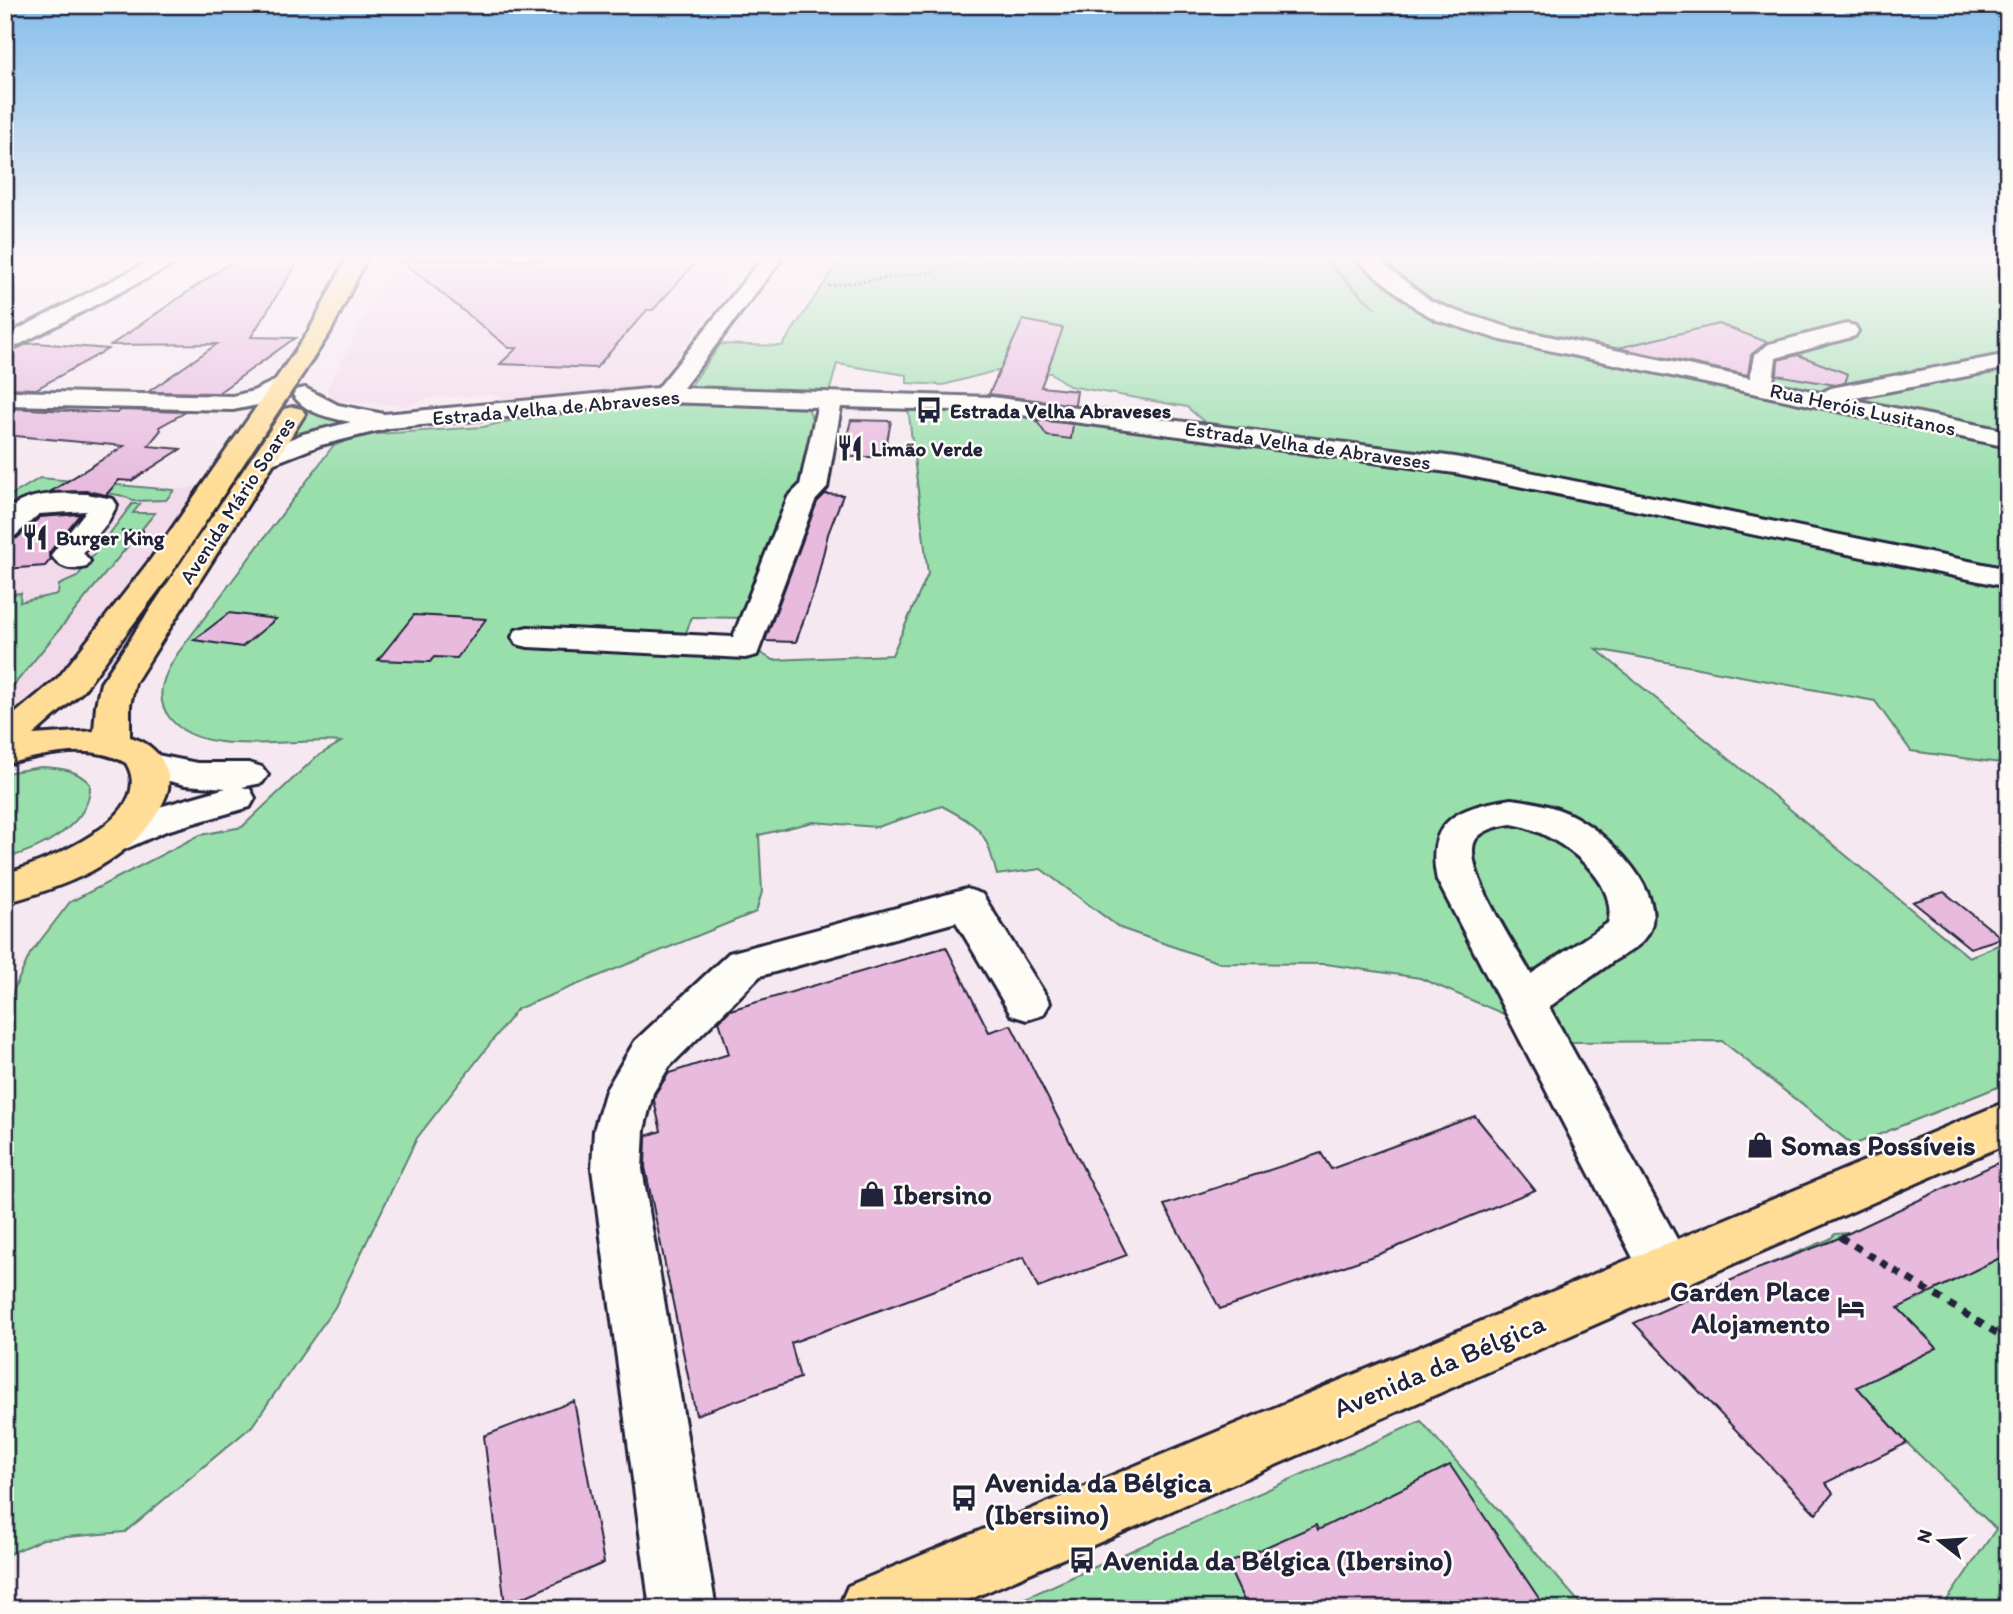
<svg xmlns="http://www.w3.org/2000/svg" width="2013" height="1614" font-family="Itim,sans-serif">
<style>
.built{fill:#f2daeb}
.green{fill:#99dfac;stroke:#5e8074;stroke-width:2}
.building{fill:#e7bade;stroke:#22223b;stroke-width:2}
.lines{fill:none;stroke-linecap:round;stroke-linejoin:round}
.minor-casing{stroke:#22223b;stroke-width:6}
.major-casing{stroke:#22223b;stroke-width:6}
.path-far2{stroke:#22223b;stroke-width:2.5;stroke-dasharray:2.5 2.5;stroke-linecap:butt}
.path-far1{stroke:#22223b;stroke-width:3.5;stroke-dasharray:3.5 3.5;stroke-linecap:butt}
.path{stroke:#22223b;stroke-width:7;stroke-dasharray:8 8;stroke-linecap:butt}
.minor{fill:#fdfcf7;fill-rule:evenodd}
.major{fill:#ffdd96;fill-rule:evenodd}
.labels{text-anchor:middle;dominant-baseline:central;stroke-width:5;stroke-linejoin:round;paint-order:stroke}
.far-street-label{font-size:21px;fill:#22223b;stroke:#fdfcf7}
.far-poi-label{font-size:21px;font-weight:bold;fill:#22223b;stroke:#fdfcf7;text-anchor:start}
.near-poi-label{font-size:28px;font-weight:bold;fill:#22223b;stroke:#fdfcf7;text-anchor:start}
.near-street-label{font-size:28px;fill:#22223b;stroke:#fdfcf7}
</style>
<rect width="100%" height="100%" fill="#f6e8f0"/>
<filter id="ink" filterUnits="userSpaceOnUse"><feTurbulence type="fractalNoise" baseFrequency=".0143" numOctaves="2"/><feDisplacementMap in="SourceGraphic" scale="14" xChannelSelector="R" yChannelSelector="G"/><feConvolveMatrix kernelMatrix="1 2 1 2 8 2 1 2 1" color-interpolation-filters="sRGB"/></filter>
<g filter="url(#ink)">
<g class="built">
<path d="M403,260H741L717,288L725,292L660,380L645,386L511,401L492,395L428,398L407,406L334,400L330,397L327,389L392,264Z"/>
<path d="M40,478L174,490L217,483L162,565L5,739V499Z"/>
</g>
<g class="green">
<path d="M825,260H1322L1376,309L1326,260H2008V764L1911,751L1875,701L1596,649L1969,957L2008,941V1083L1853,1145L1722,1041L1569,1042L1420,978L1326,964L1220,963L1120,928L1041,869L997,875C985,831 983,828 942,806L877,827L813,822L759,835L762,892L756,912L517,1009L417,1138L335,1307L252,1426L125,1532L43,1539L5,1556V1009L30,954L70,902L200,835L242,827L316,757L341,742C295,736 202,761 169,717C153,696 165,673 178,653L333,446L362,435L483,427L509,421L602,409L695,404L807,408C832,435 760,584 745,618L692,617L684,638L737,640L773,660L892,655L928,574L908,407L974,409L1224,439L1187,407L1069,386L1051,373L995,371L943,385L907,383V375L837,364L829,393L689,388L721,344L782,346L837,264L823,263Z"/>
<path d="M310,409L372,421L290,441Z"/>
<path d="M40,478L174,490L166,500L133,501C114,485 28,497 5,506V499Z"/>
<path d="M132,504H140L133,513H155L5,696V595L21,593L20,602L58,594L59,585L77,577Z"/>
<path d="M41,767C61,768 76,769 90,784C92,824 40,850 5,858V773Z"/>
<path d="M1848,1233L1935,1290L2008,1254V1609H1941L1996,1529L1907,1443L1752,1271L1830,1239L1835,1234Z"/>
<path d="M1421,1421L1585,1609H1001Z"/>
</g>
<g class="building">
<path d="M234,260H299L251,337L295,338L218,393L148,392L217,344L111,345Z"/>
<path d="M401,260H698L653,310H647L596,368L500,364L517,348H509Z"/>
<path d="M1023,320L1063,328L1041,387L1077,391L1075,405L989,394Z"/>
<path d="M1719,324L1767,342L1751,355L1748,375L1618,348Z"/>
<path d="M37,343L108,349L36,389L5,388V354L27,344Z"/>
<path d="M1798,355L1848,374L1845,383L1835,385L1777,375L1778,360Z"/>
<path d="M5,408L117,413L121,410L186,412L159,427L161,430L148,446L181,449L131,481L119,480L106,495L87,491L50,492L124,446L5,435Z"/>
<path d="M851,420L891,421L884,457H842Z"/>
<path d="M1036,420L1073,424L1071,439L1047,436Z"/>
<path d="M825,494L843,495L828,534L815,588L796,642L765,641L817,502Z"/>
<path d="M80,514L49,553L51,559L45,566L5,569V541L17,538L40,517Z"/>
<path d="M229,613L276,619L242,647L194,640Z"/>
<path d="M414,615L486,619L457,658L434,657L430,662L378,660Z"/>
<path d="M1944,892L2002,938L1970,948L1913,902Z"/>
<path d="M946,947L989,1032L1011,1025L1127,1255L1038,1288L1024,1257L791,1343L800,1378L696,1415L645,1167L646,1136L661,1131L654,1101L655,1094L669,1073L729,1054L719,1021L730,1010Z"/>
<path d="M1475,1116L1535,1190L1382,1253L1220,1309L1164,1205L1321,1153L1331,1169Z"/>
<path d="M2008,1158V1254L1898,1308L1937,1348L1857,1387L1907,1443L1825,1483L1833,1493L1816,1514L1634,1323L1752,1271L1832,1241Z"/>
<path d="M574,1401L604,1563L505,1605L484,1436Z"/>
<path d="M1450,1465L1546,1609H1248L1227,1564L1316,1525L1318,1530Z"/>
</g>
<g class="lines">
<g class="minor-casing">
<g id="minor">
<path d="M152,260H177L174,264L5,352V336Z"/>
<path d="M761,260H781L683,388L992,397L1455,457L2008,569V587L1455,473L992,411L841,407L827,488L815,501L757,655L745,658L528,647L516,644L512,637L516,630L528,627L733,637L788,497L800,485L817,407L665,402L390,428L321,445L267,466L258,464L254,458L258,452L303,434L351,422C331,418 306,414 293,395L296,390L305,388L338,405L384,414L658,388Z"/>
<path d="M1356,260H1378L1431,301L1453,310L1514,329L1750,378L1754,355L1769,344L1847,324L1855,326L1858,331L1855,336L1776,358L1773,383L1821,393L1831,388L2008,354V368L1850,399L2008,431V447L1501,340L1437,320L1417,309Z"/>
<path d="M285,376L293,378L297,383C284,402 254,406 233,410L5,405V391L233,396L253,391Z"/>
<path d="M87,494L113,499L117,505L108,522L83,553L90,561L86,567C71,571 60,568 51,555L86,511L39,514L15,536L5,539V512C25,492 61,493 87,494Z"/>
<path d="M147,753L197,763H249L262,767L268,775L262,783L242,787L250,789L255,798L250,807L166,831L123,850L109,854L95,850L89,841L95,832L138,813L226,788L185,785L134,772L128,764L134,756Z"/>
<path d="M1511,799C1536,802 1561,807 1582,821C1614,840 1678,904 1642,942C1635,949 1624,955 1615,960C1593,976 1571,991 1549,1007L1693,1268L1685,1285L1666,1293L1647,1285L1437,880C1424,820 1459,807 1511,799ZM1511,824C1550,829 1621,877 1608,923L1531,974C1518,950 1459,864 1476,839C1484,829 1499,826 1511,824Z"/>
<path d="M967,889L982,894L1043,991L1050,1003L1043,1015L1027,1020L1011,1015L956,922L760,976L669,1067L653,1093L644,1130L642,1169L716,1609H650L592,1169L594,1130L606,1090L635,1041L729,953Z"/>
</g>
</g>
<g class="major-casing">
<g id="major">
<path d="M346,260H366L331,331L173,571L83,691L33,735L94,731L96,705L101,683L284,409L293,407L302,409L305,414L135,683L130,705V737C148,742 162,754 167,772C172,787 165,799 158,812C125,865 63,887 5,903V874C42,863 159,818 126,763C91,742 43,755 5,764V722L59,677L151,559L309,331Z"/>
<path d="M2008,1101V1143L948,1609H838L848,1586Z"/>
</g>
</g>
<path class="path-far2" d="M828,286L932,272L973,260"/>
<path class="path-far1" d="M121,532L144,531"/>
<path class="path" d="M1840,1237L2008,1340"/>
<use href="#minor" class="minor"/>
<use href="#major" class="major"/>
</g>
</g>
<linearGradient id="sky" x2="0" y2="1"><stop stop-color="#85beeb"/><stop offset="0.53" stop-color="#fbf5f8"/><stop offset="1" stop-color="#fbf5f8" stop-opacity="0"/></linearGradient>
<rect width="2013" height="486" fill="url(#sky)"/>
<defs>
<g id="bus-bare" transform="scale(2.1)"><path d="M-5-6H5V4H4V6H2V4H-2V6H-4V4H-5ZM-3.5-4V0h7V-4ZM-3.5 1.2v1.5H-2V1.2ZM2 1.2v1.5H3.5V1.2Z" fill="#22223b" stroke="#fdfcf7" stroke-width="2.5" paint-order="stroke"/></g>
<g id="restaurant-bare" transform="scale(2.1)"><path d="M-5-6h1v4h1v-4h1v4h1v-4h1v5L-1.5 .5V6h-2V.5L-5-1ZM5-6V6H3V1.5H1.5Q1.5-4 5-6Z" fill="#22223b" stroke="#fdfcf7" stroke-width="2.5" paint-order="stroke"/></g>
<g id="shop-bare" transform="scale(2.1)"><path d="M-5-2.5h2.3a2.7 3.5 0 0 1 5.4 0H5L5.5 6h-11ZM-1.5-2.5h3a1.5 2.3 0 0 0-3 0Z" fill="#22223b" stroke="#fdfcf7" stroke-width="2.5" paint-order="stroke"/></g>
<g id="hotel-bare" transform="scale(2.1)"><path d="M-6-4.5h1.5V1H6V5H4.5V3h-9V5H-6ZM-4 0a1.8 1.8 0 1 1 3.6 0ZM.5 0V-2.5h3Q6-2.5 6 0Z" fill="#22223b" stroke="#fdfcf7" stroke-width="2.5" paint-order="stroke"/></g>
</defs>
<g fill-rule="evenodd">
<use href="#bus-bare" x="929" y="410"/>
<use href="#restaurant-bare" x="850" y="448"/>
<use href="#restaurant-bare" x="35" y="537"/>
<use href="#shop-bare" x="1760" y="1145"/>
<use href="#shop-bare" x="872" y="1194"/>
<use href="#hotel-bare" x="1851" y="1307"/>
<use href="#bus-bare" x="964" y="1498"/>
<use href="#bus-bare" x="1082" y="1560"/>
</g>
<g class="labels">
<g class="far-street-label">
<text transform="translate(556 407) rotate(-5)">Estrada Velha de Abraveses</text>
<text transform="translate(1863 409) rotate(12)">Rua Heróis Lusitanos</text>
<text transform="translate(1308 445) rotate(8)">Estrada Velha de Abraveses</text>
<text transform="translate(237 500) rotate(-57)">Avenida Mário Soares</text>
</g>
<g class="far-poi-label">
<text x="950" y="410">Estrada Velha Abraveses</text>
<text x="871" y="448">Limão Verde</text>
<text x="56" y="537">Burger King</text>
</g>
<g class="near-poi-label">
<text x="1781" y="1145">Somas Possíveis</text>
<text x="893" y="1194">Ibersino</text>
<text x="1830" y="1291" text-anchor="end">Garden Place<tspan x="1830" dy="32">Alojamento</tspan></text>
<text x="985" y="1482">Avenida da Bélgica<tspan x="985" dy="32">(Ibersiino)</tspan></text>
<text x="1103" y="1560">Avenida da Bélgica (Ibersino)</text>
</g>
<g class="near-street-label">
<text transform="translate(1439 1365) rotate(-23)">Avenida da Bélgica</text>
</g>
</g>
<rect width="2013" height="1614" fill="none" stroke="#fdfcf7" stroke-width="28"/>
<rect x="14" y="14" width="1985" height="1586" fill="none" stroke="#22223b" stroke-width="2.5" filter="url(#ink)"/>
<g transform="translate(1940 1541) rotate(287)" stroke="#fdfcf7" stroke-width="5" paint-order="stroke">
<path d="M0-5L12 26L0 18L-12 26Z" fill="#22223b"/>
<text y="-10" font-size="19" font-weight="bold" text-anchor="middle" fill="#22223b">N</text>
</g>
</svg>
